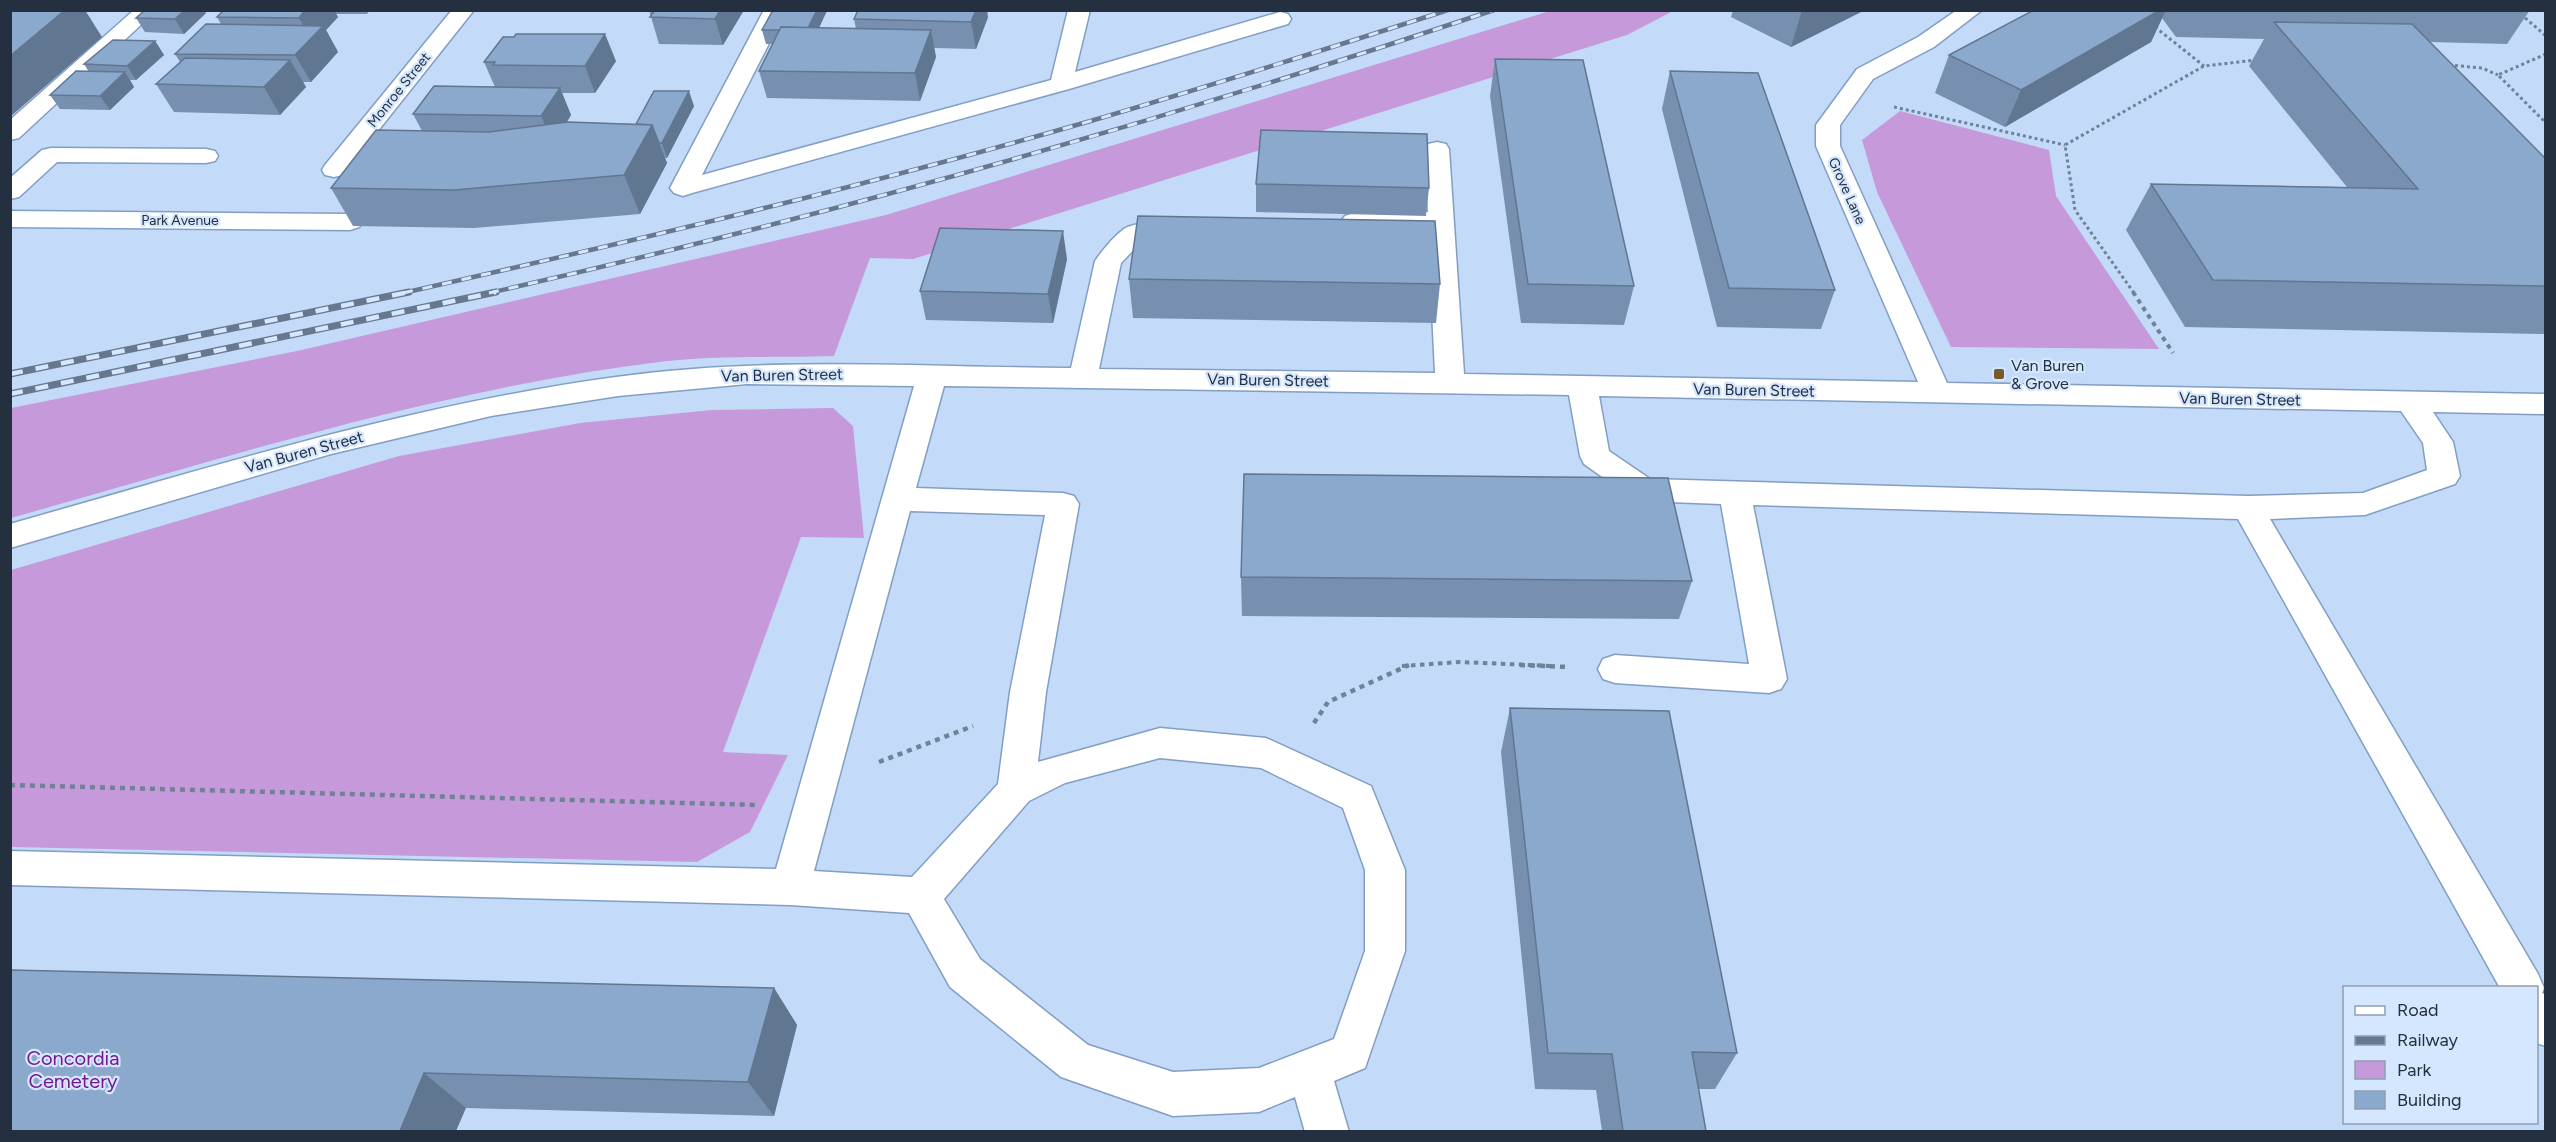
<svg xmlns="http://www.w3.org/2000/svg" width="2556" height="1142" font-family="Figtree,sans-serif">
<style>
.green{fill:#c69ada}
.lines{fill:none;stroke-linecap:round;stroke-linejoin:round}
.minor-casing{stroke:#829ec3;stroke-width:3}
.path-far2{stroke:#708198;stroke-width:3;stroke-dasharray:3 3;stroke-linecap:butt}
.path-far1{stroke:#708198;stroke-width:4;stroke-dasharray:4.5 4.5;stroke-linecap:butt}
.path{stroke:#708198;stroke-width:4.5;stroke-dasharray:5 5;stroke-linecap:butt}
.minor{fill:#fff;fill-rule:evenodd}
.rail-far1-casing{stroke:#67788e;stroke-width:4.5}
.rail-casing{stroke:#67788e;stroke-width:7}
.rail-far1{stroke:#d5e7ff;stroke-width:3;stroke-dasharray:10;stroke-linecap:butt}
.rail{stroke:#d5e7ff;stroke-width:4.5;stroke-dasharray:13;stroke-linecap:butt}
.wall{fill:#7890b0}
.shaded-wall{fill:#617690}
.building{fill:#8ba8cd;stroke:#617690;stroke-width:1.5}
.poi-dot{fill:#785a2e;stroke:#d5e7ff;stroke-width:2}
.labels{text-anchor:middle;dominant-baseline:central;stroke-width:4.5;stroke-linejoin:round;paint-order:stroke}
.far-street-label{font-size:14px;fill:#24303f;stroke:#d5e7ff}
.poi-label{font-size:16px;fill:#24303f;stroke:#d5e7ff;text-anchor:start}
.street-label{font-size:16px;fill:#24303f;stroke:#d5e7ff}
.near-park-label{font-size:20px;fill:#751696;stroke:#d5e7ff}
</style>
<rect width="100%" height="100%" fill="#c3daf9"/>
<g class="green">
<path d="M1550,11H1673L1627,35L913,259L870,258L834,356C779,358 722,355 667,361C443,388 227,457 11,518V408L297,351L886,215Z"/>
<path d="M1900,111L2049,150L2056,196L2159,349L1951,347L1877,192L1862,140Z"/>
<path d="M833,408L853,426L864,538L801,537L723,752L788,755L750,832L697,862L11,847V570L399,456L580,423L712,410Z"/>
</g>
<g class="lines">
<g class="minor-casing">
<g id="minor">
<path d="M134,10H157L19,138L10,140V120Z"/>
<path d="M452,10H474L343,175L334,177L325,175L322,170L325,165Z"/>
<path d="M764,10H786L702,175L1051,80L1068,10H1090L1075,72L1280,12L1288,14L1291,19L1288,24L1069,89L692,193L683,196L674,193L670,188Z"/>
<path d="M1957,10H1982L1934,47L1873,79L1840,125V146L1947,383L2546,394V414L2433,412L2453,442L2460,476L2455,484L2365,515L2270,519L2538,974L2544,988L2542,993L2546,995V1046L2536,1043V988H2500L2238,519L1753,505L1787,679L1781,689L1769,693L1615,683L1603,679L1598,669L1603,659L1615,655L1749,664L1721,504L1643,501L1632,498L1584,464L1580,456L1569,395L944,386L916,488L1063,493L1074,496L1079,504L1046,692L1038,762L1160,728L1266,738L1371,786L1405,870V951L1365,1068L1334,1081L1349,1132H1305L1295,1097L1259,1112L1173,1116L1061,1077L950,987L909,913L790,905L10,885V851L776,869L914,386L747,384L618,396L491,416L331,454L10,548V524C211,467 409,405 616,377C766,356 919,367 1071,368L1095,261C1102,251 1113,237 1124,229C1134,222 1177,218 1189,221L1193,227L1189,233L1142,241L1121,263L1099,369L1435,373L1428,228L1354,229L1345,226L1341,221L1345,216L1354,213L1428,212L1425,149L1428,144L1437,142L1446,144L1449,149L1464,374L1918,382L1816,146V125L1857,69L1918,37ZM1599,396L2401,411L2423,443L2427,470L2363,493L2248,496L1650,479L1609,451ZM910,511L1045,515L1010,692L998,784L912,877L814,871ZM1160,758L1261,768L1343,808L1365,870V951L1334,1039L1259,1068L1173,1072L1088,1045L980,959L944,899L1029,801L1065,783Z"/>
<path d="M51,148L206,149L215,151L218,156L215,161L206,163L57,162L19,197L10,199V178L42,150Z"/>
<path d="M10,211L350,214L359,217L363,222L359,227L350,230L10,227Z"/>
</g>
</g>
<g class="path-far2">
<path d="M2516,10L2546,36"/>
<path d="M2155,27L2204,66"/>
<path d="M2546,54L2498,75L2546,123"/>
<path d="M2449,65L2482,68L2498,75"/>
<path d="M1894,107L2065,145"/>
<path d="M2134,293L2075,210L2065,145L2204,66L2256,60"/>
</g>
<g class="path-far1">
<path d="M2133,292L2173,353"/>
<path d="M1402,666L1460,662L1553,666"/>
</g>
<g class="path">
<path d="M1520,665L1569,667"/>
<path d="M1314,723L1328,702L1409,665"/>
<path d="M879,762L973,726"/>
<path d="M10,785L759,805"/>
</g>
<use href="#minor" class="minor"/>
<g class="rail-far1-casing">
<g id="rail-far1">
<path d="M403,293C634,241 866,186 1094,120C1213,85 1330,48 1448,10"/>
<path d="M489,293C829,216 1164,121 1494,10"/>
</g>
</g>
<g class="rail-casing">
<g id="rail">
<path d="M10,374L409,292"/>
<path d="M10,394L496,292"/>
</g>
</g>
<use href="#rail-far1" class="rail-far1"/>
<use href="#rail" class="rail"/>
</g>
<g class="wall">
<path d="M224,10H370L367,14H336L338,17L326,30L338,52L311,82H303L306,87L280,115L174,112L156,84L180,62L175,54L221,24L217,17Z"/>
<path d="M649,10H744L723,45L659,44Z"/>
<path d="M1733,10H1865L1791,47L1731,17Z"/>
<path d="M2034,10H2530L2507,44L2430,42L2546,159V334L2185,327L2126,230L2151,184L2347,187L2249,66L2264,39L2176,37L2162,18L2151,42L2005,127L1935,93L1949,55Z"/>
<path d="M206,13L184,34L145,32L136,18Z"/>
<path d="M988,17L976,49L934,48L936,57L920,101L767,98L759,71L773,44H766L762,30L856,29L854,19Z"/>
<path d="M155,41L164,55L136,80H130L134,87L110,110L60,109L50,95L89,72L84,64Z"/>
<path d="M1495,59L1634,286L1624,325L1521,323L1490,96Z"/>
<path d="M616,61L595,93H562L571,115L567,122L636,124L694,106L667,158H665L667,163L640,214L474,228L353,226L331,188L422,131L413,114L495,87L484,62Z"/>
<path d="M1670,71L1835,290L1821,329L1717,327L1662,109Z"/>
<path d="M1256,184L1429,188L1426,216L1256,212Z"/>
<path d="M1067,259L1053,323L926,320L920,291Z"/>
<path d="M1129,279L1440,284L1436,323L1133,318Z"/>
<path d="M1241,577L1692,581L1679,619L1242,616Z"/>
<path d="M1510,708L1737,1053L1715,1089H1698L1706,1131H1602L1596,1090L1535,1089L1501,752Z"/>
<path d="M774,988L797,1025L774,1116L466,1108L10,1131Z"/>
</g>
<g class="shaded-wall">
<path d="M65,10H85L102,37L10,117V56Z"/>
<path d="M185,10H204L206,13L184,34L175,19Z"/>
<path d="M305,10H334L338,17L326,30L338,52L311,82L295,55L310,39L299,18Z"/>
<path d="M720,10H744L723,45L715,19Z"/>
<path d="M817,10L827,11L811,45L807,30Z"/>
<path d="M976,10H987L988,17L976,49L971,22Z"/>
<path d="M1802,10H1865L1791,47Z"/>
<path d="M2160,10H2166L2151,42L2005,127L2021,90Z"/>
<path d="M931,30L936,57L920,101L915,73Z"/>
<path d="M605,34L616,61L595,93L585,66Z"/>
<path d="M155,41L164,55L136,80L127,66Z"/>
<path d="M290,60L306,87L280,115L264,87Z"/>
<path d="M125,72L134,87L110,110L100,96Z"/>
<path d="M560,88L571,115L553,143L541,116Z"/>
<path d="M689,91L694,106L667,158L662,143Z"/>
<path d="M652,125L667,163L640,214L624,175Z"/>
<path d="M1063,231L1067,259L1053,323L1048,294Z"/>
<path d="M774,988L797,1025L774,1116L748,1082Z"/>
<path d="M424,1073L466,1108L456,1131H400Z"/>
</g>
<g class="building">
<path d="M10,10H65L10,56Z"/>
<path d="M145,10H185L175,19L136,18Z"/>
<path d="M224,10H305L299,18L217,17Z"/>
<path d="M655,10H720L715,19L650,17Z"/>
<path d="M773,10H817L808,28L781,27L780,30H762Z"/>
<path d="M858,10H976L971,22L854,19Z"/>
<path d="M2034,10H2160L2021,90L1949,55Z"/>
<path d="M2274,22L2412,24L2546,159V286L2213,280L2151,184L2418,189Z"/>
<path d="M206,24L323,26L295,55L175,54Z"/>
<path d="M781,27L931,30L915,73L759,71Z"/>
<path d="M516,34H605L585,66L493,65L495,62H484L503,37H514Z"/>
<path d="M113,40L155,41L127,66L84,64Z"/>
<path d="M185,58L290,60L264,87L156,84Z"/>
<path d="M1495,59L1583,60L1634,286L1528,284Z"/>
<path d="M76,71L125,72L100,96L50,95Z"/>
<path d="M1670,71L1758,73L1835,290L1729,288Z"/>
<path d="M434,86L560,88L541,116L413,114Z"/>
<path d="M654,91H689L662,143H659L652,125L636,124Z"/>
<path d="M568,122L652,125L624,175L455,190L331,188L376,130L489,132Z"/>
<path d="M1261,130L1427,134L1429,188L1256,184Z"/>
<path d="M1138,216L1435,221L1440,284L1129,279Z"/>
<path d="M940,228L1063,231L1048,294L920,291Z"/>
<path d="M1244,474L1668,478L1692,581L1241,577Z"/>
<path d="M1510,708L1669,711L1737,1053L1692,1052L1706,1131H1623L1612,1054L1548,1053Z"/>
<path d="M10,970L774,988L748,1082L424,1073L400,1131H10Z"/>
</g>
<rect class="poi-dot" x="1993" y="368" width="12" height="12" rx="3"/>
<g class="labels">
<g class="far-street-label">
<text transform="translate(399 90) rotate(-51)">Monroe Street</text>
<text transform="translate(1847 191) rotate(66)">Grove Lane</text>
<text x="180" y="220">Park Avenue</text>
</g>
<g class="poi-label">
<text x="2011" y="365">Van Buren<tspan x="2011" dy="18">&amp; Grove</tspan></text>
</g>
<g class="street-label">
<text transform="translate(782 375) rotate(-1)">Van Buren Street</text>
<text transform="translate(1268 380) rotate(1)">Van Buren Street</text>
<text transform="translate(1754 390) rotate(1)">Van Buren Street</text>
<text transform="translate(2240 399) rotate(1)">Van Buren Street</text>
<text transform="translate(304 452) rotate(-15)">Van Buren Street</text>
</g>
<g class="near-park-label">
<text x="73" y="1058">Concordia<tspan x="73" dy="23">Cemetery</tspan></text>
</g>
</g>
<rect width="2556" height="1142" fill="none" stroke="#24303f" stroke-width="24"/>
<rect x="2343" y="986" width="195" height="138" fill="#d5e7ff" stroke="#8e9eb2" stroke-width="1.5"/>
<rect x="2355" y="1006" width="30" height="9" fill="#ffffff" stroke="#8e9eb2" stroke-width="1.5"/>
<text x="2397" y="1016" font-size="18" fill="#24303f">Road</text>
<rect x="2355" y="1036" width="30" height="9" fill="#67788e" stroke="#8e9eb2" stroke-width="1.5"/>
<text x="2397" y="1046" font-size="18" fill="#24303f">Railway</text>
<rect x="2355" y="1061" width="30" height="18" fill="#c69ada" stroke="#8e9eb2" stroke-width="1.5"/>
<text x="2397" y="1076" font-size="18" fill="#24303f">Park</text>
<rect x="2355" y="1091" width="30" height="18" fill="#8ba8cd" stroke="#8e9eb2" stroke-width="1.5"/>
<text x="2397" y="1106" font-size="18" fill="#24303f">Building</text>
</svg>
